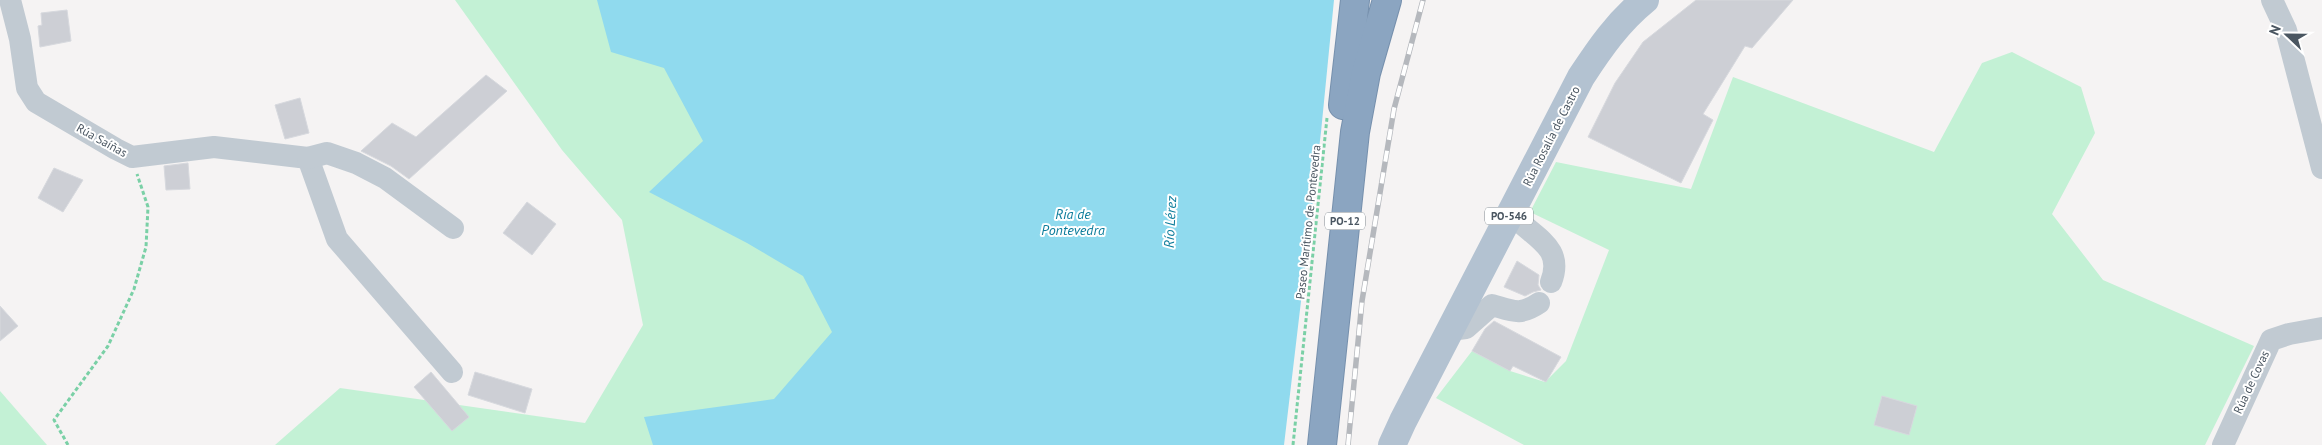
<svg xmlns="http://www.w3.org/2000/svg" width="2322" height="445" font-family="'PT Sans',sans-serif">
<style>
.green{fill:#c3f1d5}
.water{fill:#90daee}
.building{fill:#cdcfd5;stroke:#d7d9de}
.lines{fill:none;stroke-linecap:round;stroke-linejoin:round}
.highway-casing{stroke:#7690ad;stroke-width:30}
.path{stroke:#7ad0a6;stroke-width:3;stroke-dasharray:4 2.5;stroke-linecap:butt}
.minor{stroke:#c1cad2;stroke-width:22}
.major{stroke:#b3c2d1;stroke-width:28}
.highway{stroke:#8ba5c1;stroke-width:28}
.rail-casing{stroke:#b5b8bd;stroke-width:5.5}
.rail{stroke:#fff;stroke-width:4;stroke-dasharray:11;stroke-linecap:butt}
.labels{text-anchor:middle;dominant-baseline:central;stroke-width:4;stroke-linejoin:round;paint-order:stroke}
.shield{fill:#fff;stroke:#808990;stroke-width:1}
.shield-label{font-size:11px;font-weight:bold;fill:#4a5661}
.street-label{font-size:12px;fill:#4a5661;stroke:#fff}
.water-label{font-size:14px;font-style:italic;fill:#0c7c9b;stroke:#fff}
</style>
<rect width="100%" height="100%" fill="#f5f3f3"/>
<g class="green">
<path d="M455,0H1042L1044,445H275L340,388L585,423L643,325L622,220L562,150Z"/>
<path d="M2012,52L2081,87L2095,133L2052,214L2103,280L2254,346L2205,445H1524L1436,398L1472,351L1510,371L1545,382L1566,361L1609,250L1530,212L1556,162L1691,189L1733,77L1934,152L1982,63Z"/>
<path d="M0,391L47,445H0Z"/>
</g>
<path class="water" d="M597,0H1334L1321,132L1284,445H653L644,417L774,399L832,332L803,276L747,243L649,192L703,141L664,68L611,52Z"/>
<g class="building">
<path d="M1696,0H1793L1752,48L1745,46L1703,114L1713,120L1681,183L1588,137L1615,83L1643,42Z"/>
<path d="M67,10L71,41L40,47L38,26L42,25L41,13Z"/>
<path d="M486,75L507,91L409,179L391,166L361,151L392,123L416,137Z"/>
<path d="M300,98L309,133L285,139L275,105Z"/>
<path d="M188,163L190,189L166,190L164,166Z"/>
<path d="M54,168L83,180L63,212L38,198Z"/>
<path d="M527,202L556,224L532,255L503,233Z"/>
<path d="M1517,261L1539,275L1538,285L1541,290L1533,292L1525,296L1504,287Z"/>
<path d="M0,306L18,326L0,341Z"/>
<path d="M1494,321L1561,357L1546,382L1513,366L1510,371L1472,351L1485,329Z"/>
<path d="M431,372L469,417L452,431L414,387Z"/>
<path d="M475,372L532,389L525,413L468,395Z"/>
<path d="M1882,396L1917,406L1909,435L1874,425Z"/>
</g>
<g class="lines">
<g class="highway-casing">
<g id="highway">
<path d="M1343,105L1355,0"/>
<path d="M1322,445L1355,132L1366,73L1387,0"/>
</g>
</g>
<g class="path">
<path d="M68,445L54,420L108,346L134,289L146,247L148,207L137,174"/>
<path d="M1293,445L1327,118"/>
</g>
<g class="minor">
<path d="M10,0L20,39L27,88L36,102L116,149L132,157L214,147L308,158L337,239L452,372"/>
<path d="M2272,0L2286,30L2322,168"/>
<path d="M308,158L327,153L356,163L385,178L453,228"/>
<path d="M1513,209C1515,214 1518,220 1521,223C1541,241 1563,251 1551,282"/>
<path d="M1450,330L1466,328L1492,305C1513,311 1520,316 1539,303"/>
<path d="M2223,445L2271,340L2289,334L2322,328"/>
</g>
<path class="major" d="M1392,445L1403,421L1581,77C1600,48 1618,22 1645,0"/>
<use href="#highway" class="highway"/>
<g class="rail-casing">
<path id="rail" d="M1348,445L1362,301L1394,109L1423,0"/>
</g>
<use href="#rail" class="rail"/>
</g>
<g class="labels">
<g class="shield">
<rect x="1485" y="207.5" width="48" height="17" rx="4"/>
<rect x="1325" y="212.5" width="40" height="17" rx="4"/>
</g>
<g class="shield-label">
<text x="1509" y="216">PO-546</text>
<text x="1345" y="221">PO-12</text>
</g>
<g class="street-label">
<text transform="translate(1551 136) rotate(-63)">Rúa Rosalía de Castro</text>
<text transform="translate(102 140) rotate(29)">Rúa Saíñas</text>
<text transform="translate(1308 222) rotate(-84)">Paseo Marítimo de Pontevedra</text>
<text transform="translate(2251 382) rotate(-65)">Rúa de Covas</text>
</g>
<g class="water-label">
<text x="1073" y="214">Ría de<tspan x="1073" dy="16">Pontevedra</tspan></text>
<text transform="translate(1170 222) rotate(-87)">Río Lérez</text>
</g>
</g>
<g transform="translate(2287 35) rotate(292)" stroke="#ffffff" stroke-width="4" paint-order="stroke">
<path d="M0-4L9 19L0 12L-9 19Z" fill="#4a5661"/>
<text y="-8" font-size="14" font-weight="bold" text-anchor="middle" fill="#4a5661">N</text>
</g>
</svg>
